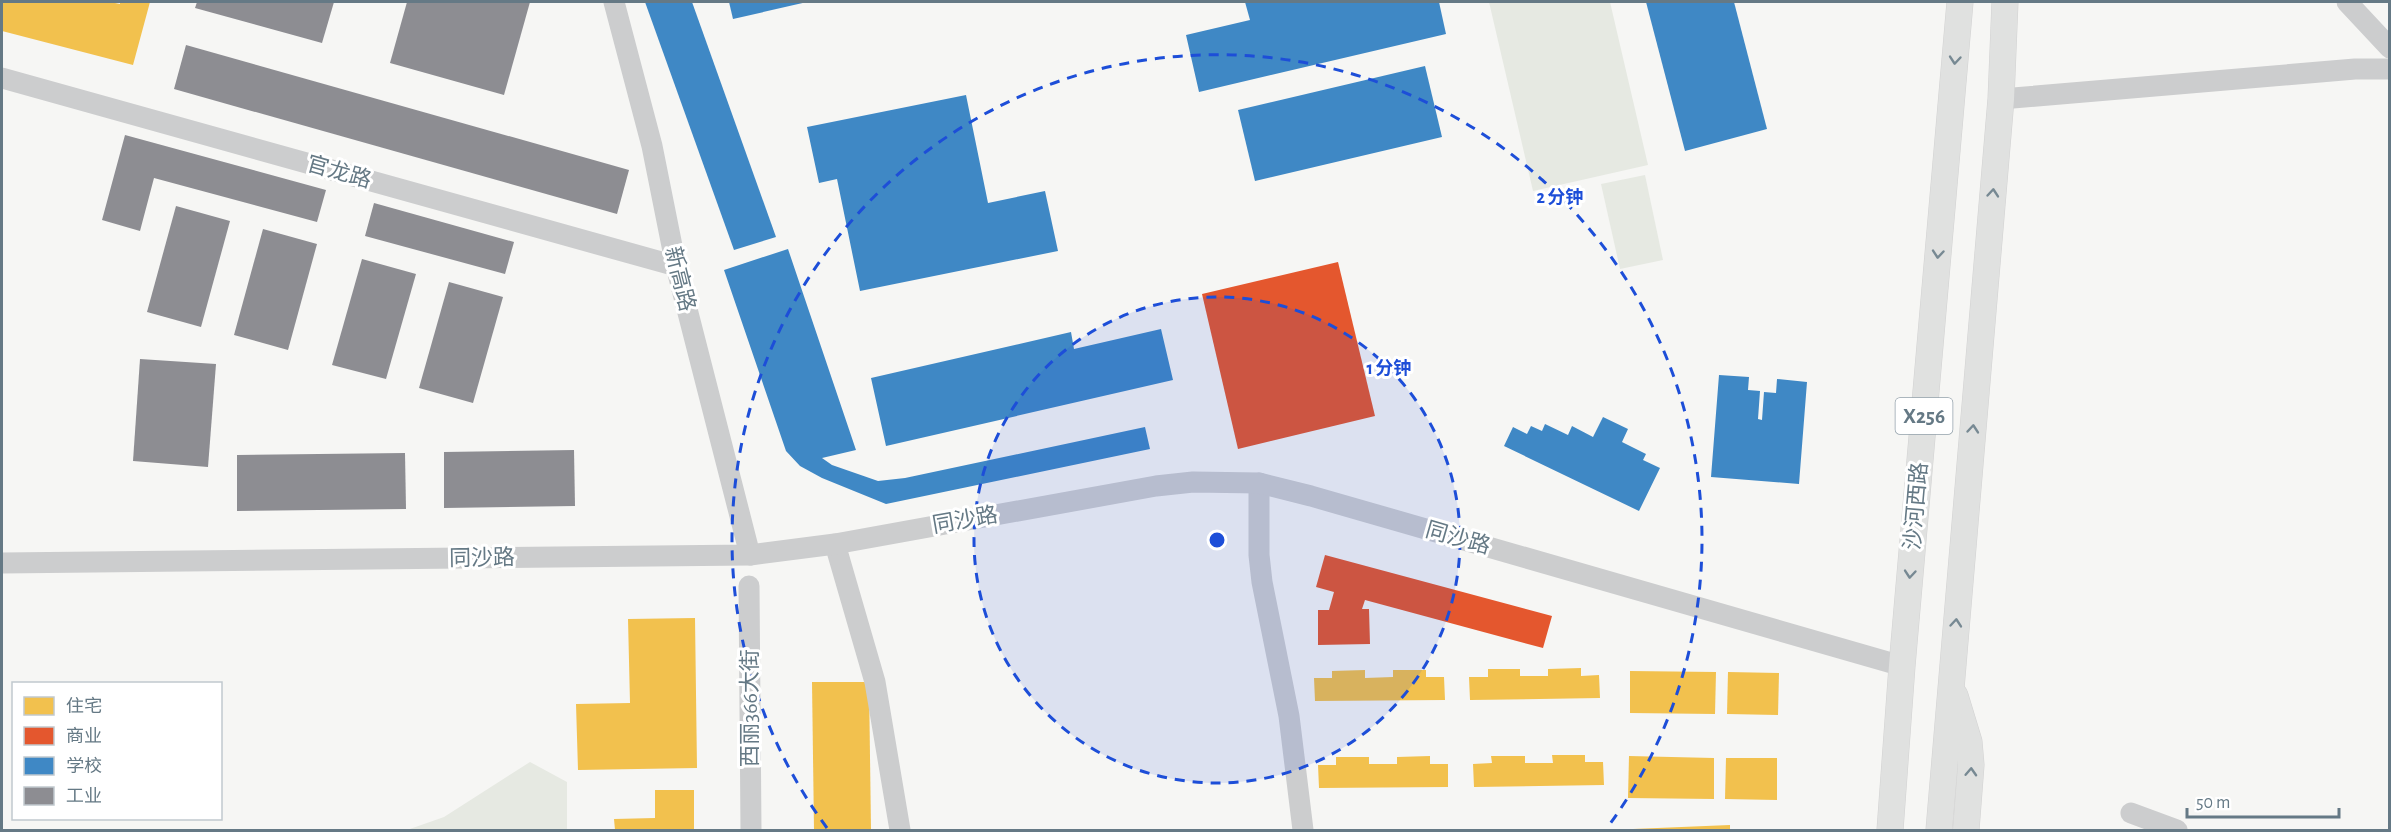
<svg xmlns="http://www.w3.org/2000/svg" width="2391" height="832" font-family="'Alegreya Sans','Noto Sans SC',sans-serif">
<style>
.green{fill:#e6e9e2}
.homes{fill:#f2c14e}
.shops{fill:#e4572e}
.schools{fill:#3f88c5}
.industry{fill:#8d8d92}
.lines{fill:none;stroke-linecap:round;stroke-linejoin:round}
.major-casing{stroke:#d2d2d2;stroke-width:27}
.minor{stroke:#cccdce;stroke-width:21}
.major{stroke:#e0e1e0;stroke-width:26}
.oneway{stroke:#778993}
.ring{fill:none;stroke:#1d4ed8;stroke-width:3;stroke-dasharray:10 8}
.labels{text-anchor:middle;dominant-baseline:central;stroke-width:6;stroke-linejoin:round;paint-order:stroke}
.shield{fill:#fff;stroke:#93a1aa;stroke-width:1.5}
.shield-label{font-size:21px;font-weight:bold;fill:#657985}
.street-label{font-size:22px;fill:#657985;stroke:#fff}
.centre{fill:#1d4ed8;stroke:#fff;stroke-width:3}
.ring-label{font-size:18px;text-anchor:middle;font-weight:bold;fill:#1d4ed8;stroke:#fff;stroke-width:6;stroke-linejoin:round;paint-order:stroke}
</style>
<rect width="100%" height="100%" fill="#f6f6f4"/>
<g class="green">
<path d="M1489,2H1610L1648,165L1533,191Z"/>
<path d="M1645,175L1663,260L1620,269L1601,184Z"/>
<path d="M530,762L567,782V830H407L444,817Z"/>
</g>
<g class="homes">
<path d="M2,2H110L120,4V2H150L133,65L2,31Z"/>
<path d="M695,618L697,768L578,770L576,704L630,703L628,619Z"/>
<path d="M1581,668V676L1599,675L1600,698L1470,700L1469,677H1488V669H1520V676H1548V669Z"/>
<path d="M1365,670V678L1393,677V670H1426V677H1444L1445,700L1315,701L1314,678H1332V671Z"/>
<path d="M1630,671L1716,672L1715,714L1630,713Z"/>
<path d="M1728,672L1779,673L1778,715L1727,714Z"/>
<path d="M812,682H869L871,830H814Z"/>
<path d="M1552,755H1585V762H1603L1604,785L1474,787L1473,764L1492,763L1491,756H1525V763H1553Z"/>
<path d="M1430,756V764H1448V787L1319,788L1318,765H1336V757H1369V764H1397V757Z"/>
<path d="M1629,756L1714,758V799L1628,798Z"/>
<path d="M1726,758H1777V800L1725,799Z"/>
<path d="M655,790H694V830H615L614,819L655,818Z"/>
<path d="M1730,825V830H1633V829Z"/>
</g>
<g class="shops">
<path d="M1338,262L1375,416L1238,449L1202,294Z"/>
<path d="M1325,555L1552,616L1543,648L1365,600L1362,609H1369L1370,644L1318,645V610H1329L1334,592L1316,587Z"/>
</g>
<g class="schools">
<path d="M645,2H692L776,237L734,250Z"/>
<path d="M729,2H807L733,19Z"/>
<path d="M1245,2H1439L1446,34L1199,92L1186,35L1250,20Z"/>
<path d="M1646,2H1734L1767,129L1685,151Z"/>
<path d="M1425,66L1442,137L1255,181L1238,110Z"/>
<path d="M966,95L988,203L1045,191L1058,251L860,291L837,179L819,183L807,127Z"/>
<path d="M788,249L856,450L822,458L832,465L878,481L905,478L1145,427L1150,449L886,504L822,478L800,466L786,451L724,270Z"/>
<path d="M1161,329L1173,380L886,446L871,378L1071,332L1074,349Z"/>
<path d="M1719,375L1749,377L1748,390L1760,391L1758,419L1762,420L1764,392L1776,393L1777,379L1807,382L1799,484L1711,477Z"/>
<path d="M1603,417L1628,429L1622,442L1646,454L1643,460L1660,468L1639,511L1504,446L1513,427L1527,434L1531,426L1542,431L1545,424L1568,435L1572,426L1593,437Z"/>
</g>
<g class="industry">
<path d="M197,2H334L322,43L195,8Z"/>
<path d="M407,2H530L504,95L390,63Z"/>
<path d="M186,45L629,170L617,214L174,89Z"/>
<path d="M125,135L326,190L317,222L154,178L140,231L102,220Z"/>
<path d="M374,203L514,242L505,274L365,236Z"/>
<path d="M176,206L230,221L201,327L147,312Z"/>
<path d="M263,229L317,244L288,350L234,335Z"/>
<path d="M362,259L416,274L386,379L332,365Z"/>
<path d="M449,282L503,297L473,403L419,388Z"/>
<path d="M140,359L216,364L208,467L133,461Z"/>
<path d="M574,450L575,506L444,508V452Z"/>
<path d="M405,453L406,509L237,511V455Z"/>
</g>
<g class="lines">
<g class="major-casing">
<g id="major">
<path d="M1955,696L1969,742L1971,765L1966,830"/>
<path d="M1890,830L1902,666L1960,2"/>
<path d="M1939,830L2001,99L2005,2"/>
</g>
</g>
<g class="minor">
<path d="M614,2L652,146L676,266L750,555"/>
<path d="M2347,2L2390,48"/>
<path d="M2,78L676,266"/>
<path d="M2001,99L2355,69H2390"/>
<path d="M1259,483V555L1262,582L1289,716L1303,830"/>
<path d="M835,544L875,682L900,830"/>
<path d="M2,563L750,555L835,544L1156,486L1193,482L1259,483L1311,496L1902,666"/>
<path d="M749,586L751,830"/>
<path d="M2131,813L2177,830"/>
</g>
<use href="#major" class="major"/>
</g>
<defs><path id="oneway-chevron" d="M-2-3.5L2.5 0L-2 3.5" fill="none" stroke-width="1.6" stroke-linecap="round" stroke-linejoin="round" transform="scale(1.5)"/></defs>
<g class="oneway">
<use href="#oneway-chevron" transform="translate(1955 60) rotate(95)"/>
<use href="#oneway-chevron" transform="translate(1993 193) rotate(-85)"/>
<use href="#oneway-chevron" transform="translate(1938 254) rotate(95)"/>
<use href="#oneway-chevron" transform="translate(1973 429) rotate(-85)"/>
<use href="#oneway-chevron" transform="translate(1910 574) rotate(95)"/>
<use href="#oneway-chevron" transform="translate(1956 623) rotate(-85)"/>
<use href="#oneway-chevron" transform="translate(1971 772) rotate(-87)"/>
</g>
<circle cx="1217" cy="540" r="243" fill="#1d4ed8" fill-opacity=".12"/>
<g class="ring">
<circle cx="1217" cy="540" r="243"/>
<path d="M827 828A485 485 0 1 1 1607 828"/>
</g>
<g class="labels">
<rect class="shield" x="1895.5" y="398" width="57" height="36" rx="4.5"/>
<g class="shield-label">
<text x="1924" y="416">X256</text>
</g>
<g class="street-label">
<text transform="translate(339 172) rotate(16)">官龙路</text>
<text transform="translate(680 279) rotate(76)">新高路</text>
<text transform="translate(1916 506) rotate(-85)">沙河西路</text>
<text transform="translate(965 520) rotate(-10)">同沙路</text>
<text transform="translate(1458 538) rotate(16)">同沙路</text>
<text transform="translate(482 558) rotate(-1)">同沙路</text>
<text transform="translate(750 708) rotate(-90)">西丽366大街</text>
</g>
</g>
<circle cx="1217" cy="540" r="9" class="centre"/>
<g class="ring-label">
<text x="1560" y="203">2 分钟</text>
<text x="1389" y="374">1 分钟</text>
</g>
<rect width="2391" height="832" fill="none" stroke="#657985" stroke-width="6"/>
<rect x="12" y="682" width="210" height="138" fill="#ffffff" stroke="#c1c9ce" stroke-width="1.5"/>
<rect x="24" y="697" width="30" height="18" fill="#f2c14e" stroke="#c1c9ce" stroke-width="1.5"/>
<text x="66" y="712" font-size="18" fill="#657985">住宅</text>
<rect x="24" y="727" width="30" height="18" fill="#e4572e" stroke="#c1c9ce" stroke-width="1.5"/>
<text x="66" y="742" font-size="18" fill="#657985">商业</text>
<rect x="24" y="757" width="30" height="18" fill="#3f88c5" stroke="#c1c9ce" stroke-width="1.5"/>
<text x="66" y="772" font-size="18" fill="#657985">学校</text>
<rect x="24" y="787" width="30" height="18" fill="#8d8d92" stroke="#c1c9ce" stroke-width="1.5"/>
<text x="66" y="802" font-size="18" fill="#657985">工业</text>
<path d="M2187 808v9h152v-9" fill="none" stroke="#657985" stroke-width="3"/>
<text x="2196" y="808" font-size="18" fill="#657985" stroke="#ffffff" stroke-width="4.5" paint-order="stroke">50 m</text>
</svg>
